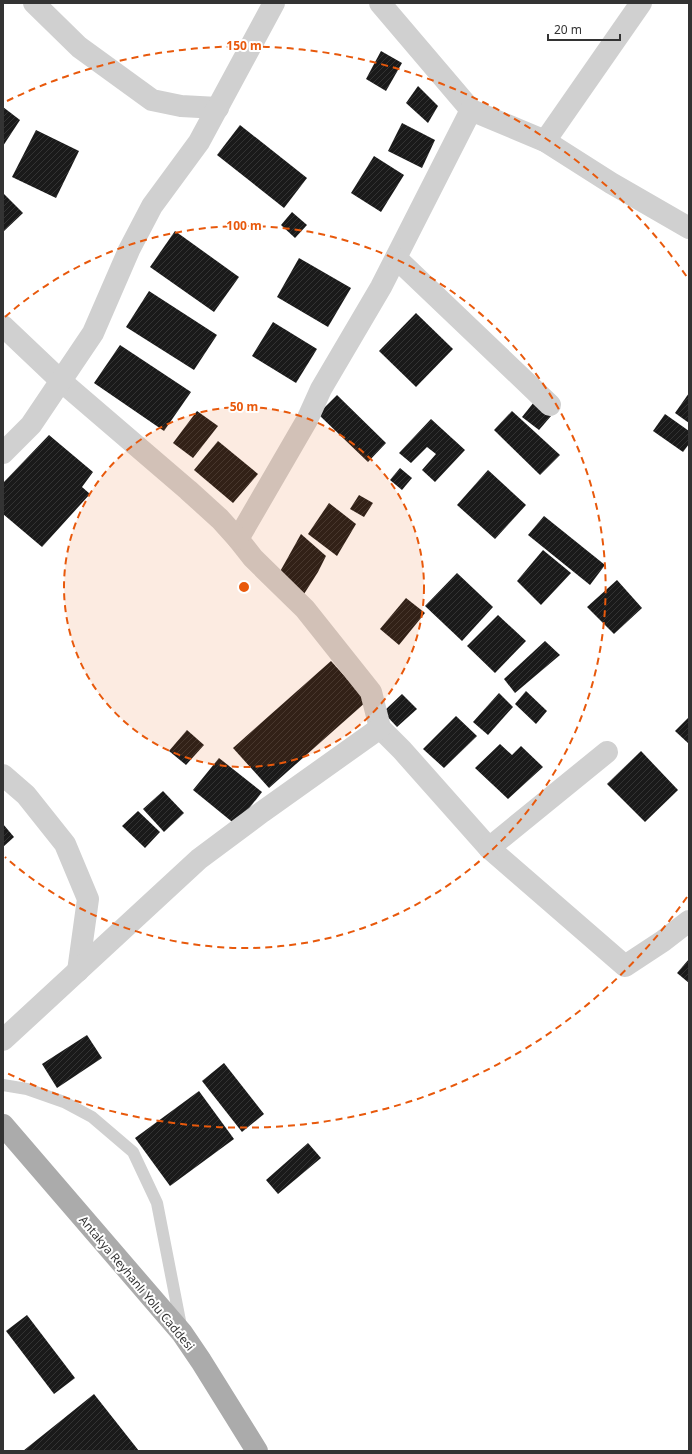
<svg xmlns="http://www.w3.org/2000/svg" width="692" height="1454" font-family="'Noto Sans',sans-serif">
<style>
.building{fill:url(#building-hatch)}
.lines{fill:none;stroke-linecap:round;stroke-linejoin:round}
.service{stroke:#d0d0d0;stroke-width:12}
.minor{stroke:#d0d0d0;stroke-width:22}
.primary{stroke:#ababab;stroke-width:22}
.ring{fill:none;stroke:#e8590c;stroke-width:2;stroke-dasharray:7 5}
.labels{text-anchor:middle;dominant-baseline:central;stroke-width:4;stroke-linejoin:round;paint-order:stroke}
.street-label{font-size:12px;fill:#333;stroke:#fff}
.centre{fill:#e8590c;stroke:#fff;stroke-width:2}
.ring-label{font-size:12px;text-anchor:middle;font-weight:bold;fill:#e8590c;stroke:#fff;stroke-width:4;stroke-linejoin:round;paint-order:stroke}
</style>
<defs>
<pattern id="building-hatch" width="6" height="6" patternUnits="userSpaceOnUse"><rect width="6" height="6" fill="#1a1a1a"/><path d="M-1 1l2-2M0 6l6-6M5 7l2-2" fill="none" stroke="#333"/></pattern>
</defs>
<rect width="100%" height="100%" fill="#fff"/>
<g class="building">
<path d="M381,51L402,63L386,91L366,79Z"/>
<path d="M418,86L438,106L428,123L406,103Z"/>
<path d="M3,107L20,120L3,146Z"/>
<path d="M402,123L435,140L422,168L388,151Z"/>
<path d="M240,125L307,178L284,208L217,155Z"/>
<path d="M36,130L79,151L56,198L12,177Z"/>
<path d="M374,156L404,175L381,212L351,193Z"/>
<path d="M3,193L23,213L3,232Z"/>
<path d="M292,212L307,225L295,238L281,225Z"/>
<path d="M175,231L239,277L214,312L150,267Z"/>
<path d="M299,258L351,288L328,327L277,297Z"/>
<path d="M149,291L217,335L194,370L126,327Z"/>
<path d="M416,313L453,349L416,387L379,351Z"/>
<path d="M273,322L317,349L296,383L252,356Z"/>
<path d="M120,345L191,392L164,431L94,383Z"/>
<path d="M689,393V423L675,413Z"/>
<path d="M337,395L386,443L368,462L318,414Z"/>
<path d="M534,402L551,416L539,430L522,417Z"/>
<path d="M197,411L218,426L193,458L173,443Z"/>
<path d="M512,411L560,455L540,475L494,430Z"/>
<path d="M665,414L689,431V444L683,452L653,431Z"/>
<path d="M431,419L465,450L435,482L422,470L436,454L427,447L411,463L399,453Z"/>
<path d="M49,435L93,472L82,487L90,494L42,547L3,514V483Z"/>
<path d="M218,441L258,474L233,503L194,470Z"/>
<path d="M400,468L412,478L402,490L390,480Z"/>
<path d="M488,470L526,505L495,539L457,505Z"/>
<path d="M359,495L373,503L364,517L350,509Z"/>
<path d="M329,503L356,524L337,556L308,534Z"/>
<path d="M544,516L605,565L590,585L528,535Z"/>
<path d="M301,534L326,556L318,572L304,594L277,577Z"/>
<path d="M543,550L571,573L541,605L517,581Z"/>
<path d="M457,573L493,607L462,641L425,606Z"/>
<path d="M617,580L642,608L614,634L587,607Z"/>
<path d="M406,598L425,613L399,645L380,629Z"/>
<path d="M498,615L526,641L495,673L467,646Z"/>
<path d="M545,641L560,655L515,693L504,679Z"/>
<path d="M331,661L367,701L269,788L233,748Z"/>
<path d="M526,691L547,711L536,724L515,704Z"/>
<path d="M499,693L513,707L488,735L473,722Z"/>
<path d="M402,694L417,709L397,727L383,712Z"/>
<path d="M456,716L477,736L444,768L423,749Z"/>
<path d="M689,717V744L675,731Z"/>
<path d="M187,730L204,745L186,765L169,751Z"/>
<path d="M500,744L512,755L521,746L543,767L508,799L475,768Z"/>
<path d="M641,751L678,790L645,822L607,784Z"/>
<path d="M219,758L262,792L236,825L193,790Z"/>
<path d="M163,791L184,813L164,832L143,809Z"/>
<path d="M138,811L160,832L145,848L122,826Z"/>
<path d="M3,824L14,837L3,847Z"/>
<path d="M689,959V983L677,973Z"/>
<path d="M87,1035L102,1058L57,1088L42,1064Z"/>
<path d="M224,1063L264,1114L242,1132L202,1081Z"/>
<path d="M199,1091L234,1139L170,1186L135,1138Z"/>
<path d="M308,1143L321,1158L278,1194L266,1180Z"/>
<path d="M27,1315L75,1378L54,1394L6,1331Z"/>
<path d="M94,1394L139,1451H23L63,1419Z"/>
</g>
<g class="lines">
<path class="service" d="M3,1085L27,1089L64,1102L92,1117L133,1152L157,1203L181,1326"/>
<g class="minor">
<path d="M34,3L79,47L152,100L181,106L218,108"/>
<path d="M380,3L471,110L545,141L611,183L689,228"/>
<path d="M471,110L381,287L321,389L307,420L238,539L253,558L305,609L371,692L380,728L402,750L489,848L625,966L663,941L689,921"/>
<path d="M545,141L641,3"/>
<path d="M396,258L550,405"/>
<path d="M3,326L61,381L188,490L220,519L238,539"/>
<path d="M3,453L31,425L93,333L129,250L152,206L199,142L274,3"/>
<path d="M3,775L26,795L65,844L88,899L78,971"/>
<path d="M489,848L607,752"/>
<path d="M3,1040L199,859L262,812L380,728"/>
</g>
<path class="primary" d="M3,1125L182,1333L201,1361L257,1451"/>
</g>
<circle cx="244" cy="587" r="180" fill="#e8590c" fill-opacity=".12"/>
<g class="ring">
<circle cx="244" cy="587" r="180"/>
<path d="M5 317A361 361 0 1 1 5 857"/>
<path d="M687 897A541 541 0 0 1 7 1073M7 101A541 541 0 0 1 687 277"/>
</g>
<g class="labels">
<g class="street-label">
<text transform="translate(137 1283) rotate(50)">Antakya Reyhanlı Yolu Caddesi</text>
</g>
</g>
<circle cx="244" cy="587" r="6" class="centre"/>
<g class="ring-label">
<text x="244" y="50">150 m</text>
<text x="244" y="230">100 m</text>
<text x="244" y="411">50 m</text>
</g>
<rect width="692" height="1454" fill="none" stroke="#333333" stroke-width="8"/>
<path d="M548 34v6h72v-6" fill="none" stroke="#333333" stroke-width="2"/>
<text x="554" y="34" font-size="12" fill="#333333" stroke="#ffffff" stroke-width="3" paint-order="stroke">20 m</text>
</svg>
